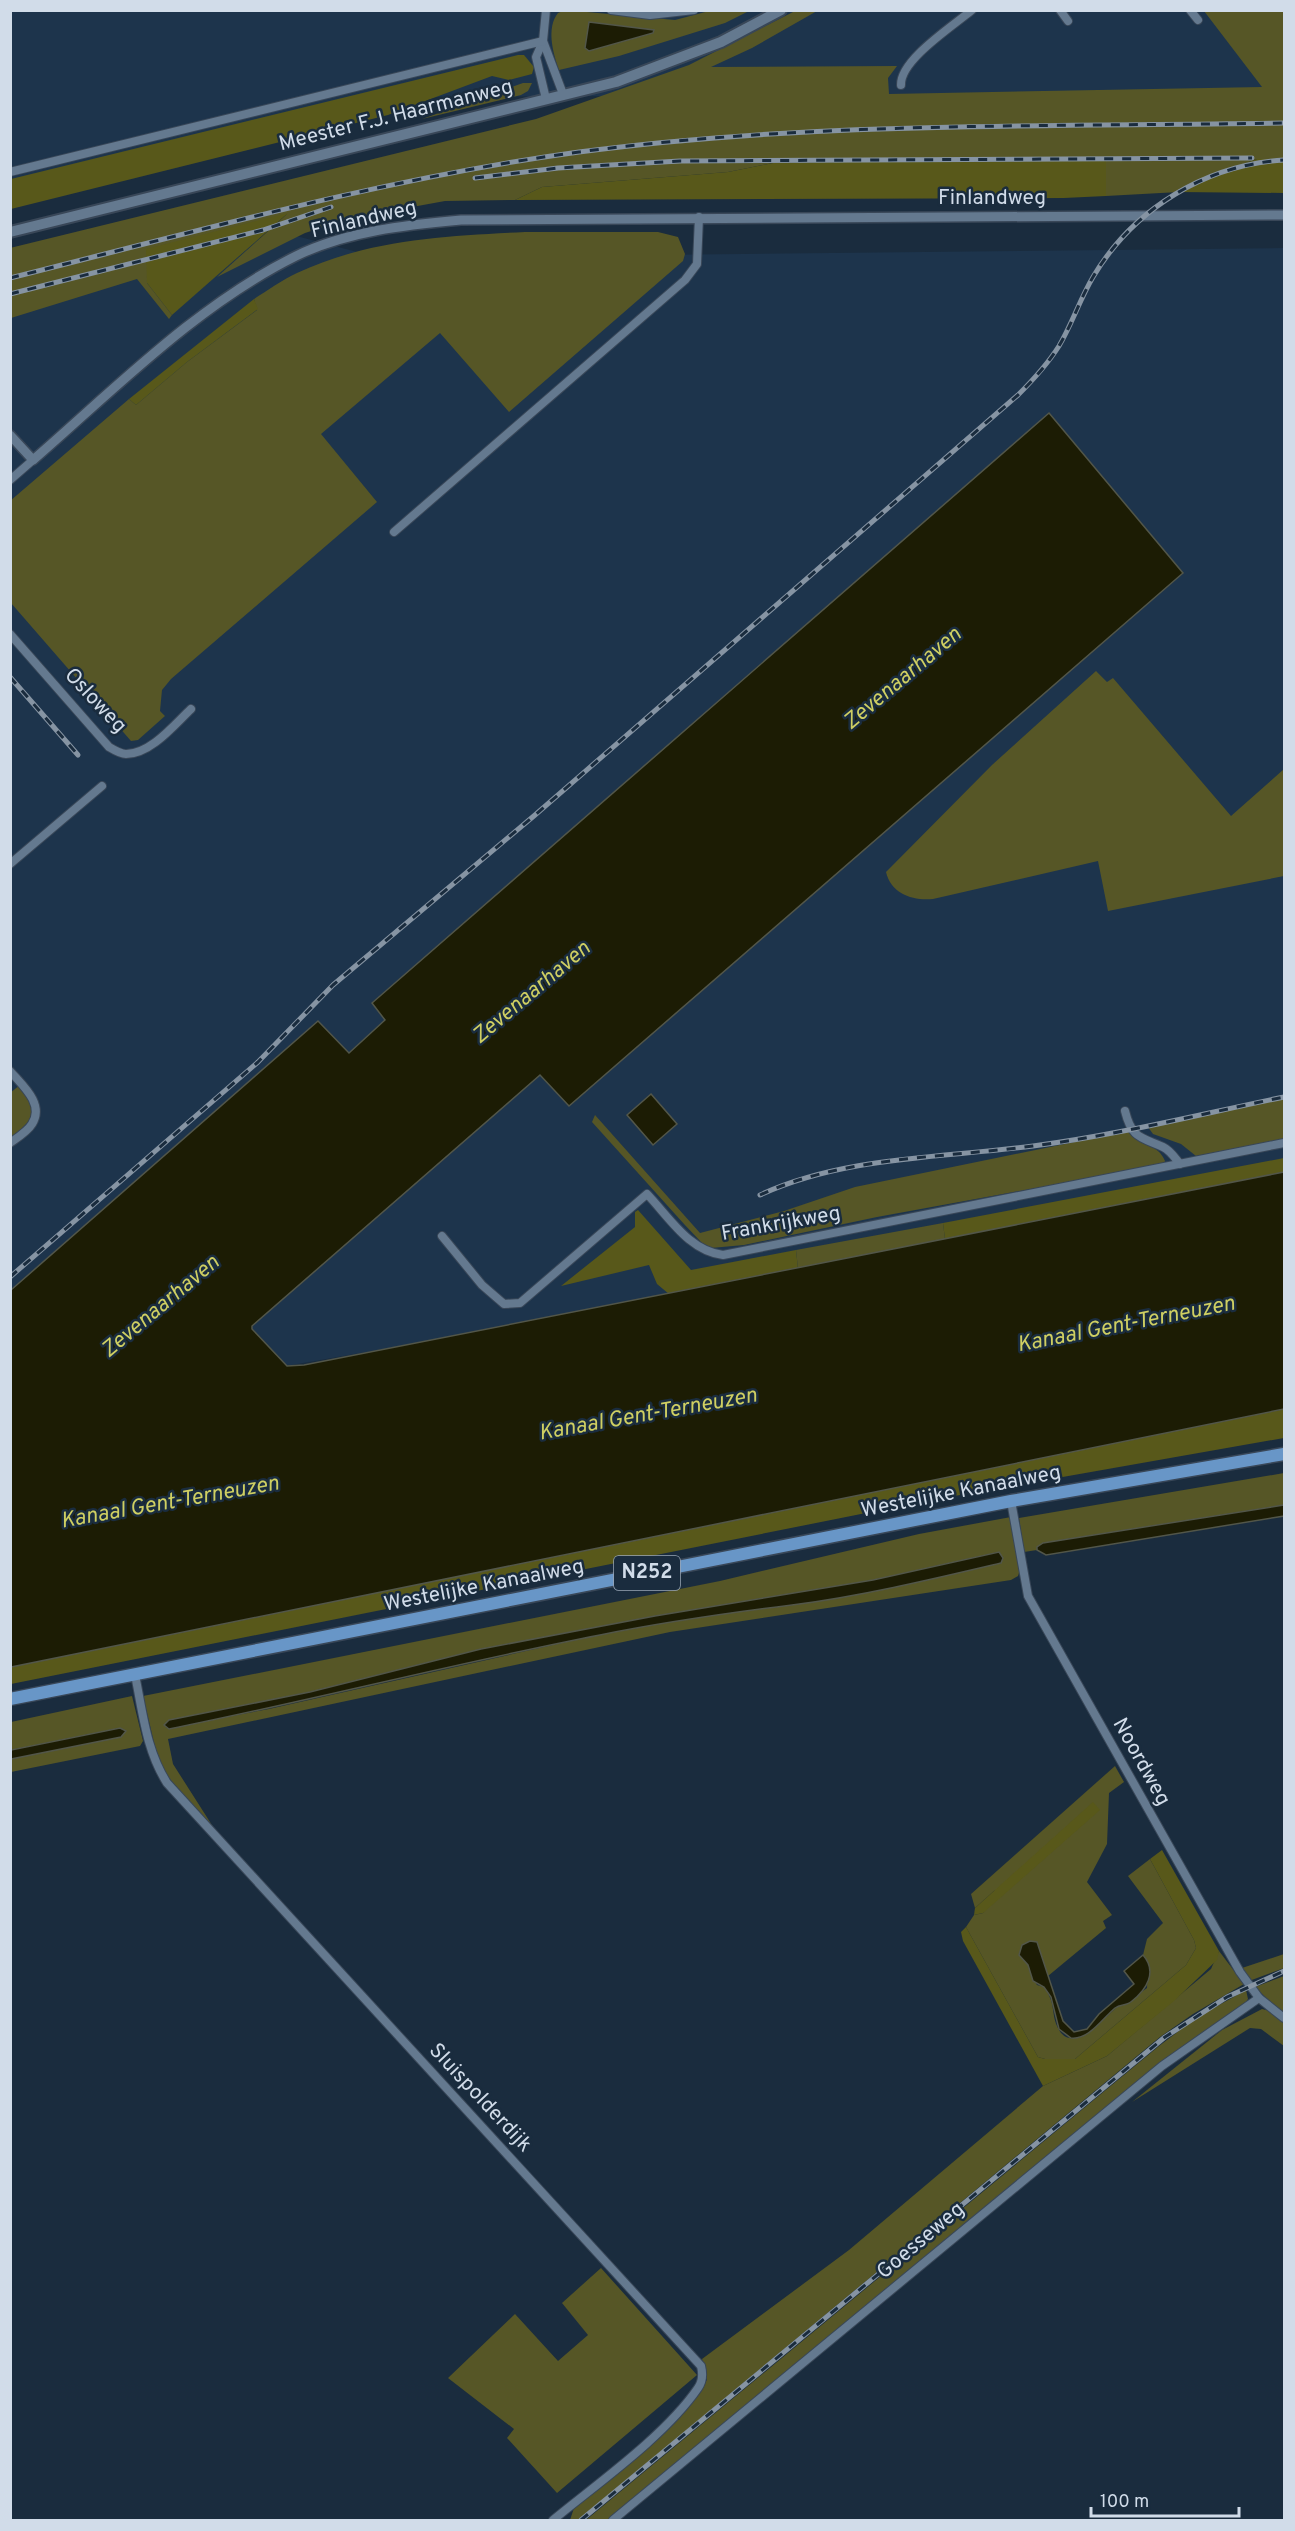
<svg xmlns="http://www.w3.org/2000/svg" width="1295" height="2531" font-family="Overpass,sans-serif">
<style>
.built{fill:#1d344c}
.green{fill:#565626;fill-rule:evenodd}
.forest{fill:#58581a}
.water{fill:#1c1c04;stroke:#525649;stroke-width:1.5}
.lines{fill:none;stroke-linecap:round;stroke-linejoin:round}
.minor-casing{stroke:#394758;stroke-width:10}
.tertiary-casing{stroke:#394758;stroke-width:12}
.secondary-casing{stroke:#394758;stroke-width:14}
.primary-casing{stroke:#394758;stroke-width:15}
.minor{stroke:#64798f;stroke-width:8}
.tertiary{stroke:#64798f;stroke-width:9}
.secondary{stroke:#64798f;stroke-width:10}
.primary{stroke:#6896c7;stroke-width:12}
.rail-casing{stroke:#8694a3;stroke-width:5}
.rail{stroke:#1a2c3e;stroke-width:3;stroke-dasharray:9;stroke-linecap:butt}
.labels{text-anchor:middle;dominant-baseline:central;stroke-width:5;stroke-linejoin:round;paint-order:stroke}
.shield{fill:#1a2c3e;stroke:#9aa7b6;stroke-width:1.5}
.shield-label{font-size:20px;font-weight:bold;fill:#d1dce9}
.street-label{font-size:21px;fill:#d1dce9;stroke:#1a2c3e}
.water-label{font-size:22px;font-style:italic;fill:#cfcf62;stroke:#1a2c3e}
</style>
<rect width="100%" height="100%" fill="#1a2c3e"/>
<g class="built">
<path d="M10,11H1284V88L888,95L400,97L11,191Z"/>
<path d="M281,232L380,258L1284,248V1192L11,1414V309Z"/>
</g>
<g class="green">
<path d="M565,10L675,20L709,11H749L725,23L619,56L559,70C553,53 546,28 558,13Z"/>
<path d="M795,11H817L752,48L711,67L897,66L888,78L889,94L1262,87L1204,11H1284V159H1257L1209,176L1179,192L1106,196V159L773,163L728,172L542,187L515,200L445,201L352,218L305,233L217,277L287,214L147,283L172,315L169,319L137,279L11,318L10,248L536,119L689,65Z"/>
<path d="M523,83H532L528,91L521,95L422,119Z"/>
<path d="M525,232H658L678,237L685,254L683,261L509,412L440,333L321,434L377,502L171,679L162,690L160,711L165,716L138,740L131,741L11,603L10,501L129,399L136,405L187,362L257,310L254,299C268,290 282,280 297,273C370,239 446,236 525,232Z"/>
<path d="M1096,671L1107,682L1113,678L1231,816L1284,769V876L1108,911L1098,861L933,899C913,901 891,894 886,872L992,765Z"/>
<path d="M20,1085C42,1109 33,1120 10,1139V1093Z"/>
<path d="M1284,1098V1139L1196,1156L1181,1144L1153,1134L1148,1127Z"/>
<path d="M595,1115L700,1233L784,1211L855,1187L1128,1131C1138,1145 1159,1144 1165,1161L1163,1165L877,1217L744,1245L711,1248L702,1243L684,1224L592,1122Z"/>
<path d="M943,1223L945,1239L798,1269L796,1250Z"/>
<path d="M1284,1473V1505L1043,1543L1037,1550L1024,1552L1019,1518Z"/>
<path d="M1011,1517L1020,1570L1018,1576L1011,1580L670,1632L168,1739L173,1764L217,1833L160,1768L143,1696L720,1581L919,1534ZM999,1552L1003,1558L1001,1563L852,1594L687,1619L597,1635L269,1709L166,1728L169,1720L310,1692L481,1649L655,1616L873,1580Z"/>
<path d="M132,1696L143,1741L140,1746L11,1772V1759L121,1737L120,1728L11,1750V1722Z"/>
<path d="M1115,1766L1124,1782L1109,1793L1107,1844L1087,1882L1112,1915L1103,1921L1106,1928L1048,1976L1037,1942C1030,1960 1027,1968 1037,1985L1044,1987C1056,2004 1051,2011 1057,2026C1071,2059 1106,2016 1120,2004H1125L1147,1988L1148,1962L1143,1955L1147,1939L1163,1923L1128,1876L1150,1859L1194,1940L1196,1948L1186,1965L1075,2059H1045L1038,2057L966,1927L974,1915L983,1913L995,1890L975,1908L971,1894Z"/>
<path d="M1219,1951L1244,1984L1193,2014L1160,2037L578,2520H570L574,2508L663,2431L707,2380L702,2359L849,2250L1043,2086L1107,2056L1211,1969Z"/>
<path d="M1284,1954V1968L1249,1981L1242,1968Z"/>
<path d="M1284,1976V2015L1255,1987Z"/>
<path d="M1246,1990L1248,1999L1244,2005L1170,2057L610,2520H586L1159,2046L1196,2018Z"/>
<path d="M1262,2009L1270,2011L1284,2021V2046L1261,2029L1250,2028L1132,2102L1222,2030Z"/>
<path d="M601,2268L697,2375L557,2493L507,2438L514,2429L448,2378L515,2314L558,2361L588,2335L562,2303Z"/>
</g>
<g class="forest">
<path d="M518,55H524L534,67L532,74L509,80L492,76L388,115L11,209V179Z"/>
<path d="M961,159H1106V196L1064,198L515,200L542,187L728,172L773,163Z"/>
<path d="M1257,159H1284V193L1179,192L1209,176Z"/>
<path d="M288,213L172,315L147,283L146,249Z"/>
<path d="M254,299L258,309L187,362L136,405L129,399Z"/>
<path d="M1284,1158V1172L945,1239L943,1223Z"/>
<path d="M638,1210L691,1270L796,1250L798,1269L669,1294L657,1284L649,1265L561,1286L635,1227V1212Z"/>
<path d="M1284,1409V1438L926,1501L11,1684V1667Z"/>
<path d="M1093,1802L1100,1810L983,1913L974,1915L975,1908Z"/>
<path d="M1162,1850L1219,1951L1217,1960L1174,2001L1107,2056L1043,2086L963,1941L961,1932L966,1927L1038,2057L1045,2059H1075L1186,1965L1196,1948L1194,1940L1150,1859Z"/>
</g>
<g class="water">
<path d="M589,22L654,30L653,33L589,51L585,48Z"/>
<path d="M1049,413L1183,573L569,1106L540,1075L252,1326V1329L287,1366L304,1365L1284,1172V1409L11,1667V1290L318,1021L349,1053L385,1020L372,1003Z"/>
<path d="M651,1094L677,1124L653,1145L627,1115Z"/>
<path d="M1284,1505V1516L1046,1555L1037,1550V1547L1043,1543Z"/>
<path d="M999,1552L1003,1558L1001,1563C933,1579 862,1596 792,1605C728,1613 664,1622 600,1635C456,1663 313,1700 169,1729L164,1725L169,1720L310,1692L481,1649L655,1616L873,1580Z"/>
<path d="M120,1728L126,1731L121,1737L11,1759V1750Z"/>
<path d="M1030,1941L1037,1942L1063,2021L1074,2032L1087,2029L1099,2014L1134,1984L1124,1971L1143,1955C1158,1972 1146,1990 1132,2001C1127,2006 1121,2004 1115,2008C1102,2019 1089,2040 1071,2038L1059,2029L1051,1997L1044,1987L1033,1981L1028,1965L1019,1955L1022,1945Z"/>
</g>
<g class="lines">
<g class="minor-casing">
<g id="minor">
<path d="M611,10L650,15L694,10"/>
<path d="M1060,10L1068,21"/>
<path d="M1190,10L1198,20"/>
<path d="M543,41L563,94"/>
<path d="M901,85C900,60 953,26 972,10"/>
<path d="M546,99L536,57L543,41L546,10"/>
<path d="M10,172L543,41"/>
<path d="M10,480L33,460"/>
<path d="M394,532L685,280L697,264L699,217"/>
<path d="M10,634L109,747C114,750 121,754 126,754C151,754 175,724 191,709"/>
<path d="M10,864L102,786"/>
<path d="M10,1071C22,1085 45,1104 32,1124C28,1131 17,1138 10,1143"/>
<path d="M1125,1111C1132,1139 1141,1137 1163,1147C1170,1150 1175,1158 1180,1164"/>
<path d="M442,1236L482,1285L504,1304L520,1303L647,1194C669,1217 689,1251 723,1255L1284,1143"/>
<path d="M1011,1501L1028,1596L1240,1972L1259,1998L1284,2018"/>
<path d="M135,1675C143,1713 146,1750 167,1783L701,2366C703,2374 703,2381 698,2388C665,2436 598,2483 553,2520"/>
<path d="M613,2520L1162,2066L1259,1998"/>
</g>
</g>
<g class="tertiary-casing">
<path id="tertiary" d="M10,435L33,460C116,388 197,305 296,256C347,231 406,225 461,220L1284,215"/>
</g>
<g class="secondary-casing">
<path id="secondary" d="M10,232L616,82L721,42L781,10"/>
</g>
<g class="primary-casing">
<path id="primary" d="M10,1699L1011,1501L1284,1454"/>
</g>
<use href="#minor" class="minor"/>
<use href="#tertiary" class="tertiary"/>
<use href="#secondary" class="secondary"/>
<use href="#primary" class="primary"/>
<g class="rail-casing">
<g id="rail">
<path d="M475,178L558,168L680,161L1252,158"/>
<path d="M10,278C198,231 387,178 579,152C813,121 1050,127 1284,123"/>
<path d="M10,294L263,230L331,207"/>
<path d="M10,677L78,755"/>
<path d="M760,1195C844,1156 944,1158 1033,1146C1118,1135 1201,1114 1284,1097"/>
<path d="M10,1277L258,1062L333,985L535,815L1018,395C1033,380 1047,365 1059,346C1072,324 1080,299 1093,277C1134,208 1206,165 1284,160"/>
<path d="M581,2520L1165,2037L1227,1997L1284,1971"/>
</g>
</g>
<use href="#rail" class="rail"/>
</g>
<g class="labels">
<rect class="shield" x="614" y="1556" width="66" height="34" rx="4.5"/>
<g class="shield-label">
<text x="647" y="1573">N252</text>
</g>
<g class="street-label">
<text transform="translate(396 116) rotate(-14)">Meester F.J. Haarmanweg</text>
<text x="992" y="198">Finlandweg</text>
<text transform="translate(364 220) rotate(-13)">Finlandweg</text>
<text transform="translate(95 701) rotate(47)">Osloweg</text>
<text transform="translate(781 1224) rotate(-10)">Frankrijkweg</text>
<text transform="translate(961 1492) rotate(-11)">Westelijke Kanaalweg</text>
<text transform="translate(484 1586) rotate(-11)">Westelijke Kanaalweg</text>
<text transform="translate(1141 1762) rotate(61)">Noordweg</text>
<text transform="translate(480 2098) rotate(47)">Sluispolderdijk</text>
<text transform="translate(921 2241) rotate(-40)">Goesseweg</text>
</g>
<g class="water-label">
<text transform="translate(903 679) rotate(-40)">Zevenaarhaven</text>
<text transform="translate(532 993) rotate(-40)">Zevenaarhaven</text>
<text transform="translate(161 1307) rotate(-40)">Zevenaarhaven</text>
<text transform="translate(1126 1325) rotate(-11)">Kanaal Gent-Terneuzen</text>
<text transform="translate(648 1415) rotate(-10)">Kanaal Gent-Terneuzen</text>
<text transform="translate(170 1503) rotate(-10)">Kanaal Gent-Terneuzen</text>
</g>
</g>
<rect width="1295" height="2531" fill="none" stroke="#d1dce9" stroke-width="24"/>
<path d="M1091 2507v9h148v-9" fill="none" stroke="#d1dce9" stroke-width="3"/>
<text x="1100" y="2507" font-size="18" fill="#d1dce9" stroke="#1a2c3e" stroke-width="4.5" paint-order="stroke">100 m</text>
</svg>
